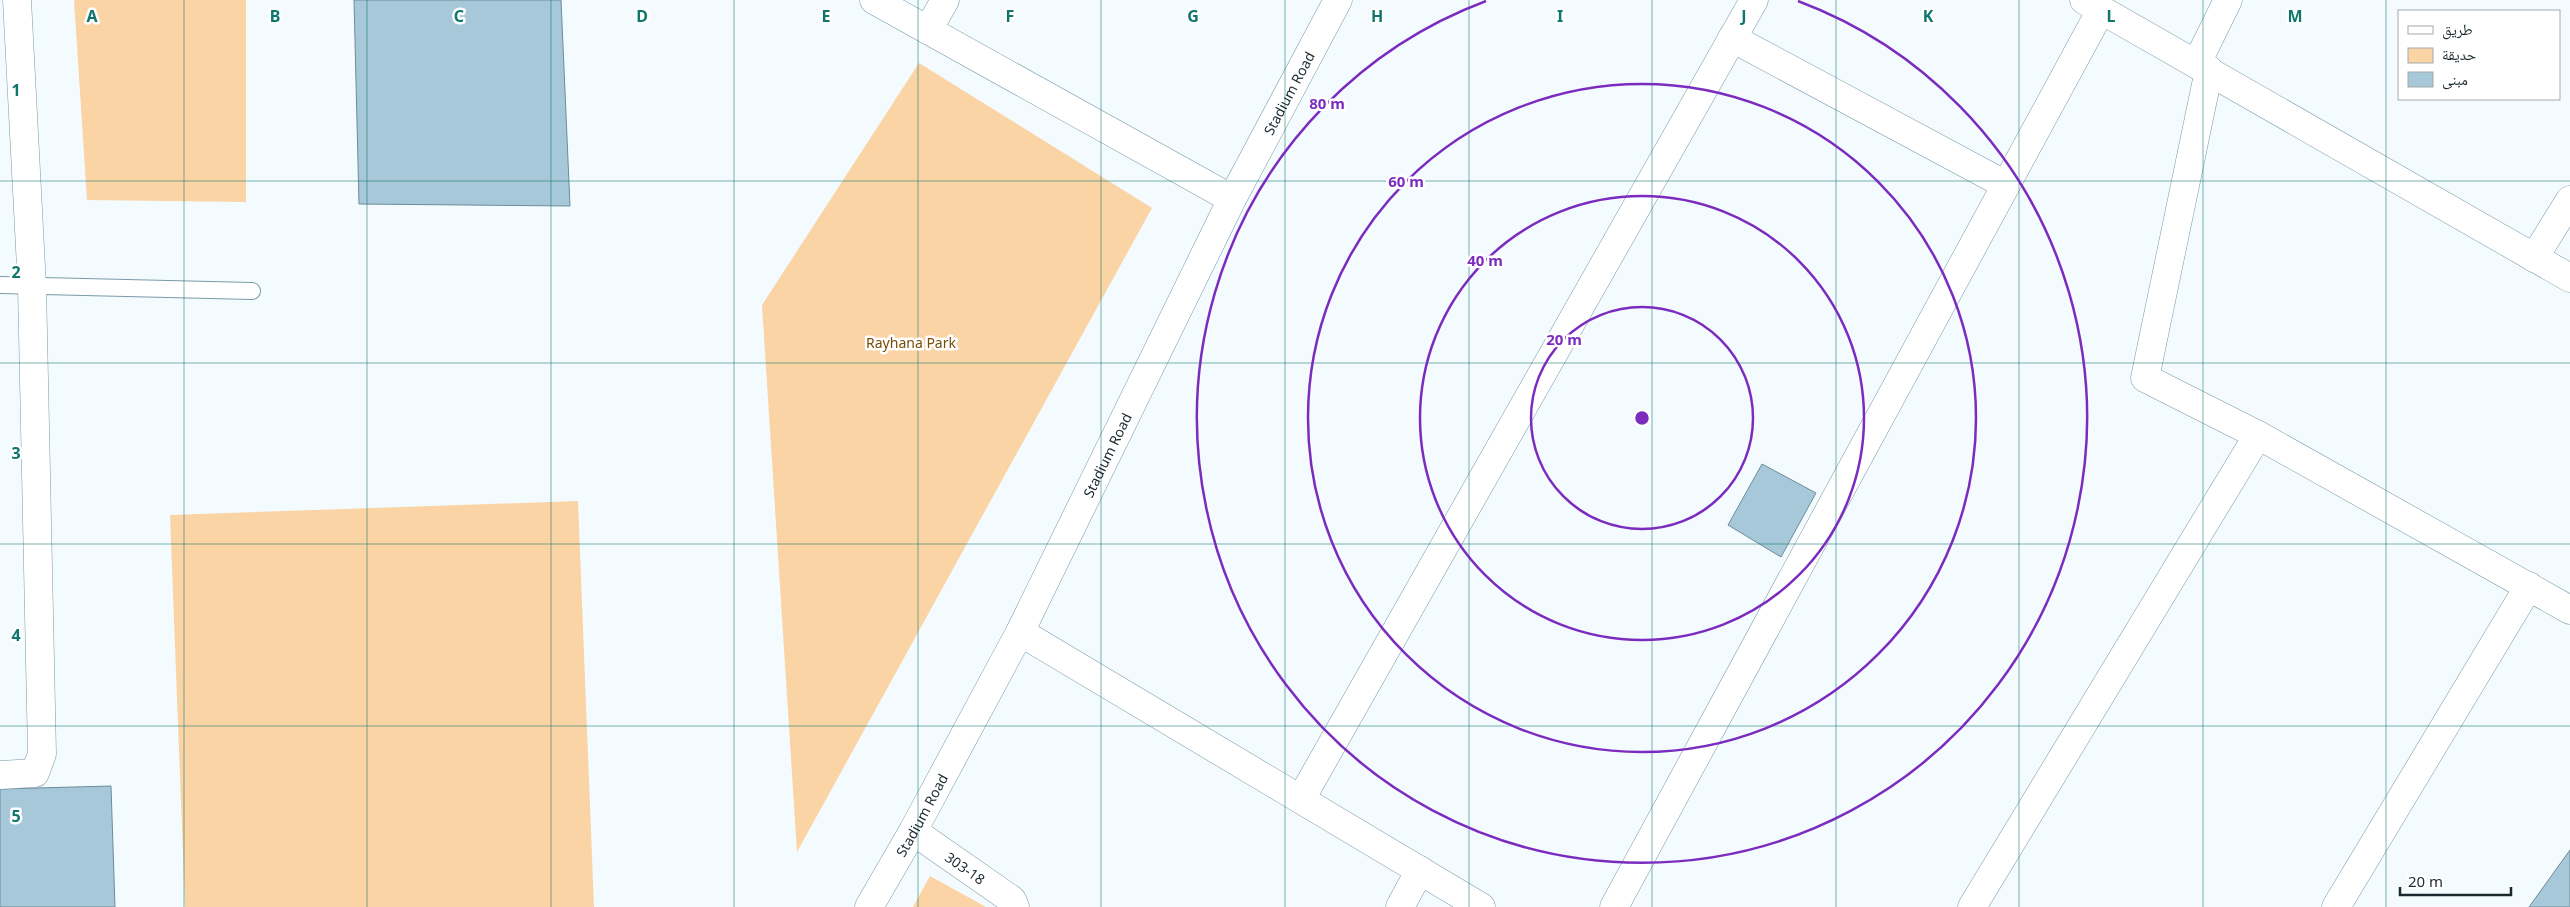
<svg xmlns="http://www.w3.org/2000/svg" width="2570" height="907" font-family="'Noto Sans','Noto Naskh Arabic',sans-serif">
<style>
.green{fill:#fad4a5}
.building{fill:#a6c8d8;stroke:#6c8c9b}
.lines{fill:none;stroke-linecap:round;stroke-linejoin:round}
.service-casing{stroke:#799aa9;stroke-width:18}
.minor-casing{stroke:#799aa9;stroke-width:29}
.secondary-casing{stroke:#799aa9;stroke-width:29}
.service{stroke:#fff;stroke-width:16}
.minor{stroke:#fff;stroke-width:28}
.secondary{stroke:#fff;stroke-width:28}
.grid{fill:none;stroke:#0f766e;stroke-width:1;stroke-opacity:0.55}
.ring{fill:none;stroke:#7b2cbf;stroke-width:2.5}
.labels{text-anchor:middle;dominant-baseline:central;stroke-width:5;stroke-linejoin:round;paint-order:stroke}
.street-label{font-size:14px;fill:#1b282e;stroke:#fff}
.park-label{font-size:14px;fill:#774d05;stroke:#fff}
.grid-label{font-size:16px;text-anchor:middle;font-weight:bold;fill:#0f766e;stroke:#fff;stroke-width:5;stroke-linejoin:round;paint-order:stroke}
.centre{fill:#7b2cbf;stroke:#fff;stroke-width:2.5}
.ring-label{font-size:15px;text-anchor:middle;font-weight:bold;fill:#7b2cbf;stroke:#fff;stroke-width:5;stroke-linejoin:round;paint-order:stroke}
</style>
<rect width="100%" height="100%" fill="#f4fbfe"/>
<g class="green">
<path d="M74,0H246V202L87,200Z"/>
<path d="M919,63L1152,208L797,852L762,305Z"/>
<path d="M578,501L594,907H185L170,515Z"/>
<path d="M930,876L986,907H913Z"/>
</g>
<g class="building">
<path d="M354,0H561L570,206L359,204Z"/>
<path d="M1762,464L1816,493L1781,557L1728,525Z"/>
<path d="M111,786L115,907H0V789Z"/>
<path d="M2570,850V907H2529Z"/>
</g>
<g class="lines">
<g class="service-casing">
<path id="service" d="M0,285L252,291"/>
</g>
<g class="minor-casing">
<g id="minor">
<path d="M874,0L1232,199"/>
<path d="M2084,0L2570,278"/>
<path d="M928,30L945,0"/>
<path d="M1732,38L2006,185"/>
<path d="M2197,63L2228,0"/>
<path d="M2209,70L2145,378L2258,435L2570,610"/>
<path d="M2534,258L2570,200"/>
<path d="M1020,632L1481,907"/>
<path d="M0,775L35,773L42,754L32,286L17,0"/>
<path d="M1301,799L1754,0"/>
<path id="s1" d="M913,831L1012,900L1015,907"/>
<path d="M1400,907L1420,870"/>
<path d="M1614,907L2101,10"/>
<path d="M1972,907L2258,435"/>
<path d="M2336,907L2529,586"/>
</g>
</g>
<g class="secondary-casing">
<g id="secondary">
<path id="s2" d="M869,907L913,831L1020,632L1232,199L1338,0"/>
</g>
</g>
<use href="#service" class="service"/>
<use href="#minor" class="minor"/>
<use href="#secondary" class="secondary"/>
</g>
<path class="grid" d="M184,0V907M367,0V907M551,0V907M734,0V907M918,0V907M1101,0V907M1285,0V907M1469,0V907M1652,0V907M1836,0V907M2019,0V907M2203,0V907M2386,0V907M0,181H2570M0,363H2570M0,544H2570M0,726H2570"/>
<g class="ring">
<circle cx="1642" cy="418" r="111"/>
<circle cx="1642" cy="418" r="222"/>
<circle cx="1642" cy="418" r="334"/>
<path d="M1798 1A445 445 0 1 1 1486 1"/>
</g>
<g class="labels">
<g class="street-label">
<text stroke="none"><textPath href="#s2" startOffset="916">Stadium Road</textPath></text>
<text stroke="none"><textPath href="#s2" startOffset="511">Stadium Road</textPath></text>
<text stroke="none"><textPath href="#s2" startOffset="106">Stadium Road</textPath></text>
<text stroke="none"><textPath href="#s1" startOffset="64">303-18</textPath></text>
</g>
<g class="park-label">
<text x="911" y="342">Rayhana Park</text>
</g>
</g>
<g class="grid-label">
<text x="92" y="22">A</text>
<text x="275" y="22">B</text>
<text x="459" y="22">C</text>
<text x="642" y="22">D</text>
<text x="826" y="22">E</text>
<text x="1010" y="22">F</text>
<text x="1193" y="22">G</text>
<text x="1377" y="22">H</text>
<text x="1560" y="22">I</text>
<text x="1744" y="22">J</text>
<text x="1928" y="22">K</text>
<text x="2111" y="22">L</text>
<text x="2295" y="22">M</text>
<text x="16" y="96">1</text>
<text x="16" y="278">2</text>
<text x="16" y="459">3</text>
<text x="16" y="641">4</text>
<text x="16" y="822">5</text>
</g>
<circle cx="1642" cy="418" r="8" class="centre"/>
<g class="ring-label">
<text x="1327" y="109">80 m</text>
<text x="1406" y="187">60 m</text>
<text x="1485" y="266">40 m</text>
<text x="1564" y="345">20 m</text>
</g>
<rect x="2398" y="10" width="162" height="90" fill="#ffffff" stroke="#a4a9ab"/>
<rect x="2408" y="26" width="25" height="8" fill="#ffffff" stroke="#a4a9ab"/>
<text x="2442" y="35" font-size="15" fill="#1b282e">طريق</text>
<rect x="2408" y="48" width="25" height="15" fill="#fad4a5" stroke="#a4a9ab"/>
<text x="2442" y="60" font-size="15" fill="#1b282e">حديقة</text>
<rect x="2408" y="72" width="25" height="15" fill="#a6c8d8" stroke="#a4a9ab"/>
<text x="2442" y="85" font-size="15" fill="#1b282e">مبنى</text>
<path d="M2400 887v8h111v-8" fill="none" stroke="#1b282e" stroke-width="2.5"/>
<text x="2408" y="887" font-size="15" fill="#1b282e" stroke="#ffffff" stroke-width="4" paint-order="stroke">20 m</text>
</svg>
